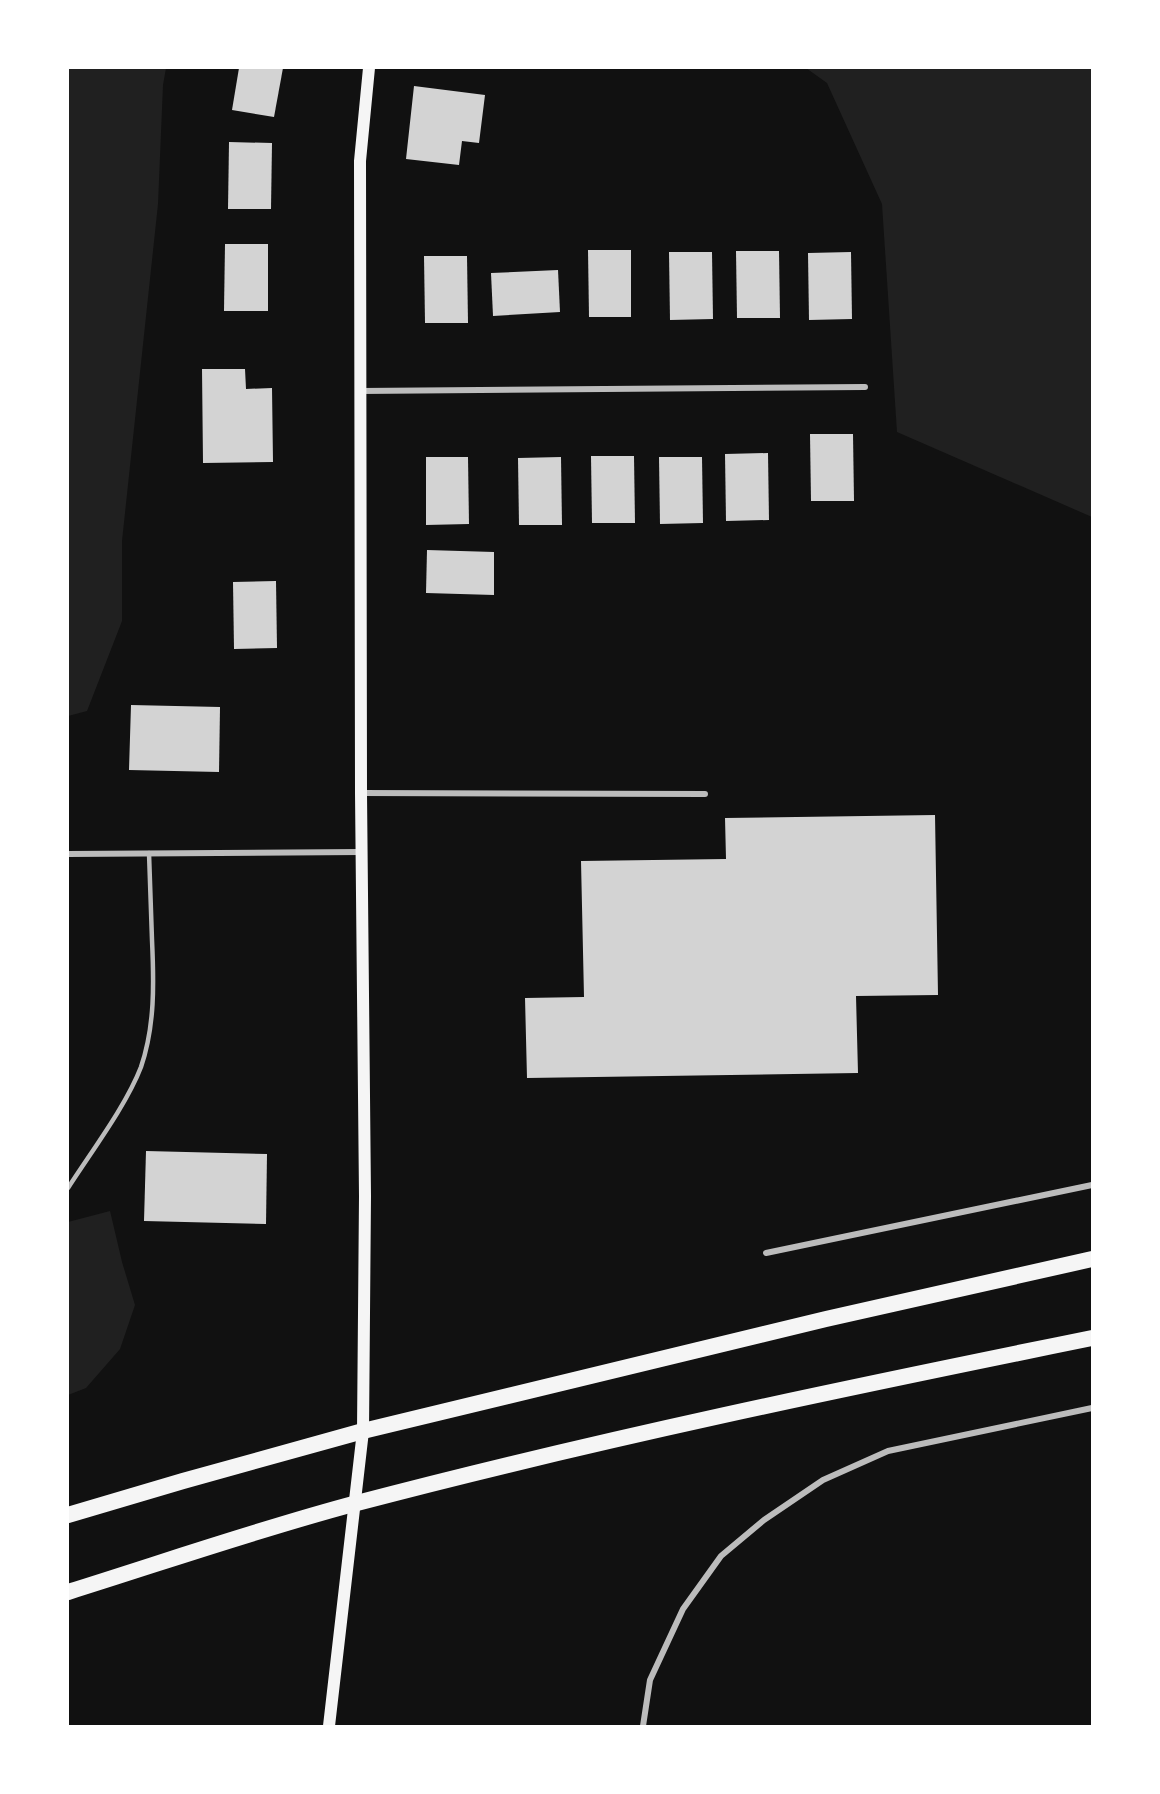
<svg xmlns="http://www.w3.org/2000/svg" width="1160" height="1794" font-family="Signika,sans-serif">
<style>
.green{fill:#202020}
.building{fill:#d3d3d3}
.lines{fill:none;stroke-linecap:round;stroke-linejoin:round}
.service{stroke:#bcbcbc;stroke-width:4.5}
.minor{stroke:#bcbcbc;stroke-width:6}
.secondary{stroke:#f5f5f5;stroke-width:12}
.trunk{stroke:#f5f5f5;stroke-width:16}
</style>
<rect width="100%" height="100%" fill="#111"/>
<g class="green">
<path d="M68,68H166L163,85L158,204L122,541V621L87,711L68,716Z"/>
<path d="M806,68H1092V517L897,432L882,204L827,83Z"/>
<path d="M110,1211L122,1262L135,1305L120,1349L86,1388L68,1395V1222Z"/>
</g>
<g class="building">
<path d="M239,68H283L274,117L232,110Z"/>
<path d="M414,86L485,95L479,143L462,141L459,165L406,159Z"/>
<path d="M229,142L272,143L271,209H228Z"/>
<path d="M225,244H268V311H224Z"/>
<path d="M588,250H631V317H589Z"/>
<path d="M736,251H779L780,318H737Z"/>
<path d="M669,252H712L713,319L670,320Z"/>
<path d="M851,252L852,319L809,320L808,253Z"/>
<path d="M424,256H467L468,323H425Z"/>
<path d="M558,270L560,312L493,316L491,273Z"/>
<path d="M202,369H245L246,389L272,388L273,462L203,463Z"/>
<path d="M810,434H853L854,501H811Z"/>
<path d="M768,453L769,520L726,521L725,454Z"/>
<path d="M591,456H634L635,523H592Z"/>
<path d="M426,457H468L469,524L426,525Z"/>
<path d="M561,457L562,525H519L518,458Z"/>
<path d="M659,457H702L703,523L660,524Z"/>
<path d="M427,550L494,552V595L426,593Z"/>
<path d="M276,581L277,648L234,649L233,582Z"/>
<path d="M131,705L220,707L219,772L129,770Z"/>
<path d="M935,815L938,995L856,996L858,1073L527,1078L525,998L584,997L581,861L726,859L725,818Z"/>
<path d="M146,1151L267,1154L266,1224L144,1221Z"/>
</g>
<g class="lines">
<path class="service" d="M68,1188C91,1152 126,1106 141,1067C155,1026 154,983 152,940C151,911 150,882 149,853"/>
<g class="minor">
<path d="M360,391L865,387"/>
<path d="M361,793L705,794"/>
<path d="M68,854L361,852"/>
<path d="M766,1253L1092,1185"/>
<path d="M643,1726L650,1680L683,1609L721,1556L764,1520L823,1480L888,1451L1092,1408"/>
</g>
<path class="secondary" d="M329,1726L363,1431L365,1196L361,793L360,161L369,68"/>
<g class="trunk">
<path d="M68,1515L183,1481L363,1431L826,1319L1092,1259"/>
<path d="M68,1592C164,1562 259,1529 357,1503C600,1439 846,1388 1092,1338"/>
</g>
</g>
<rect width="1160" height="1794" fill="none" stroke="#ffffff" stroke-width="138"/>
</svg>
